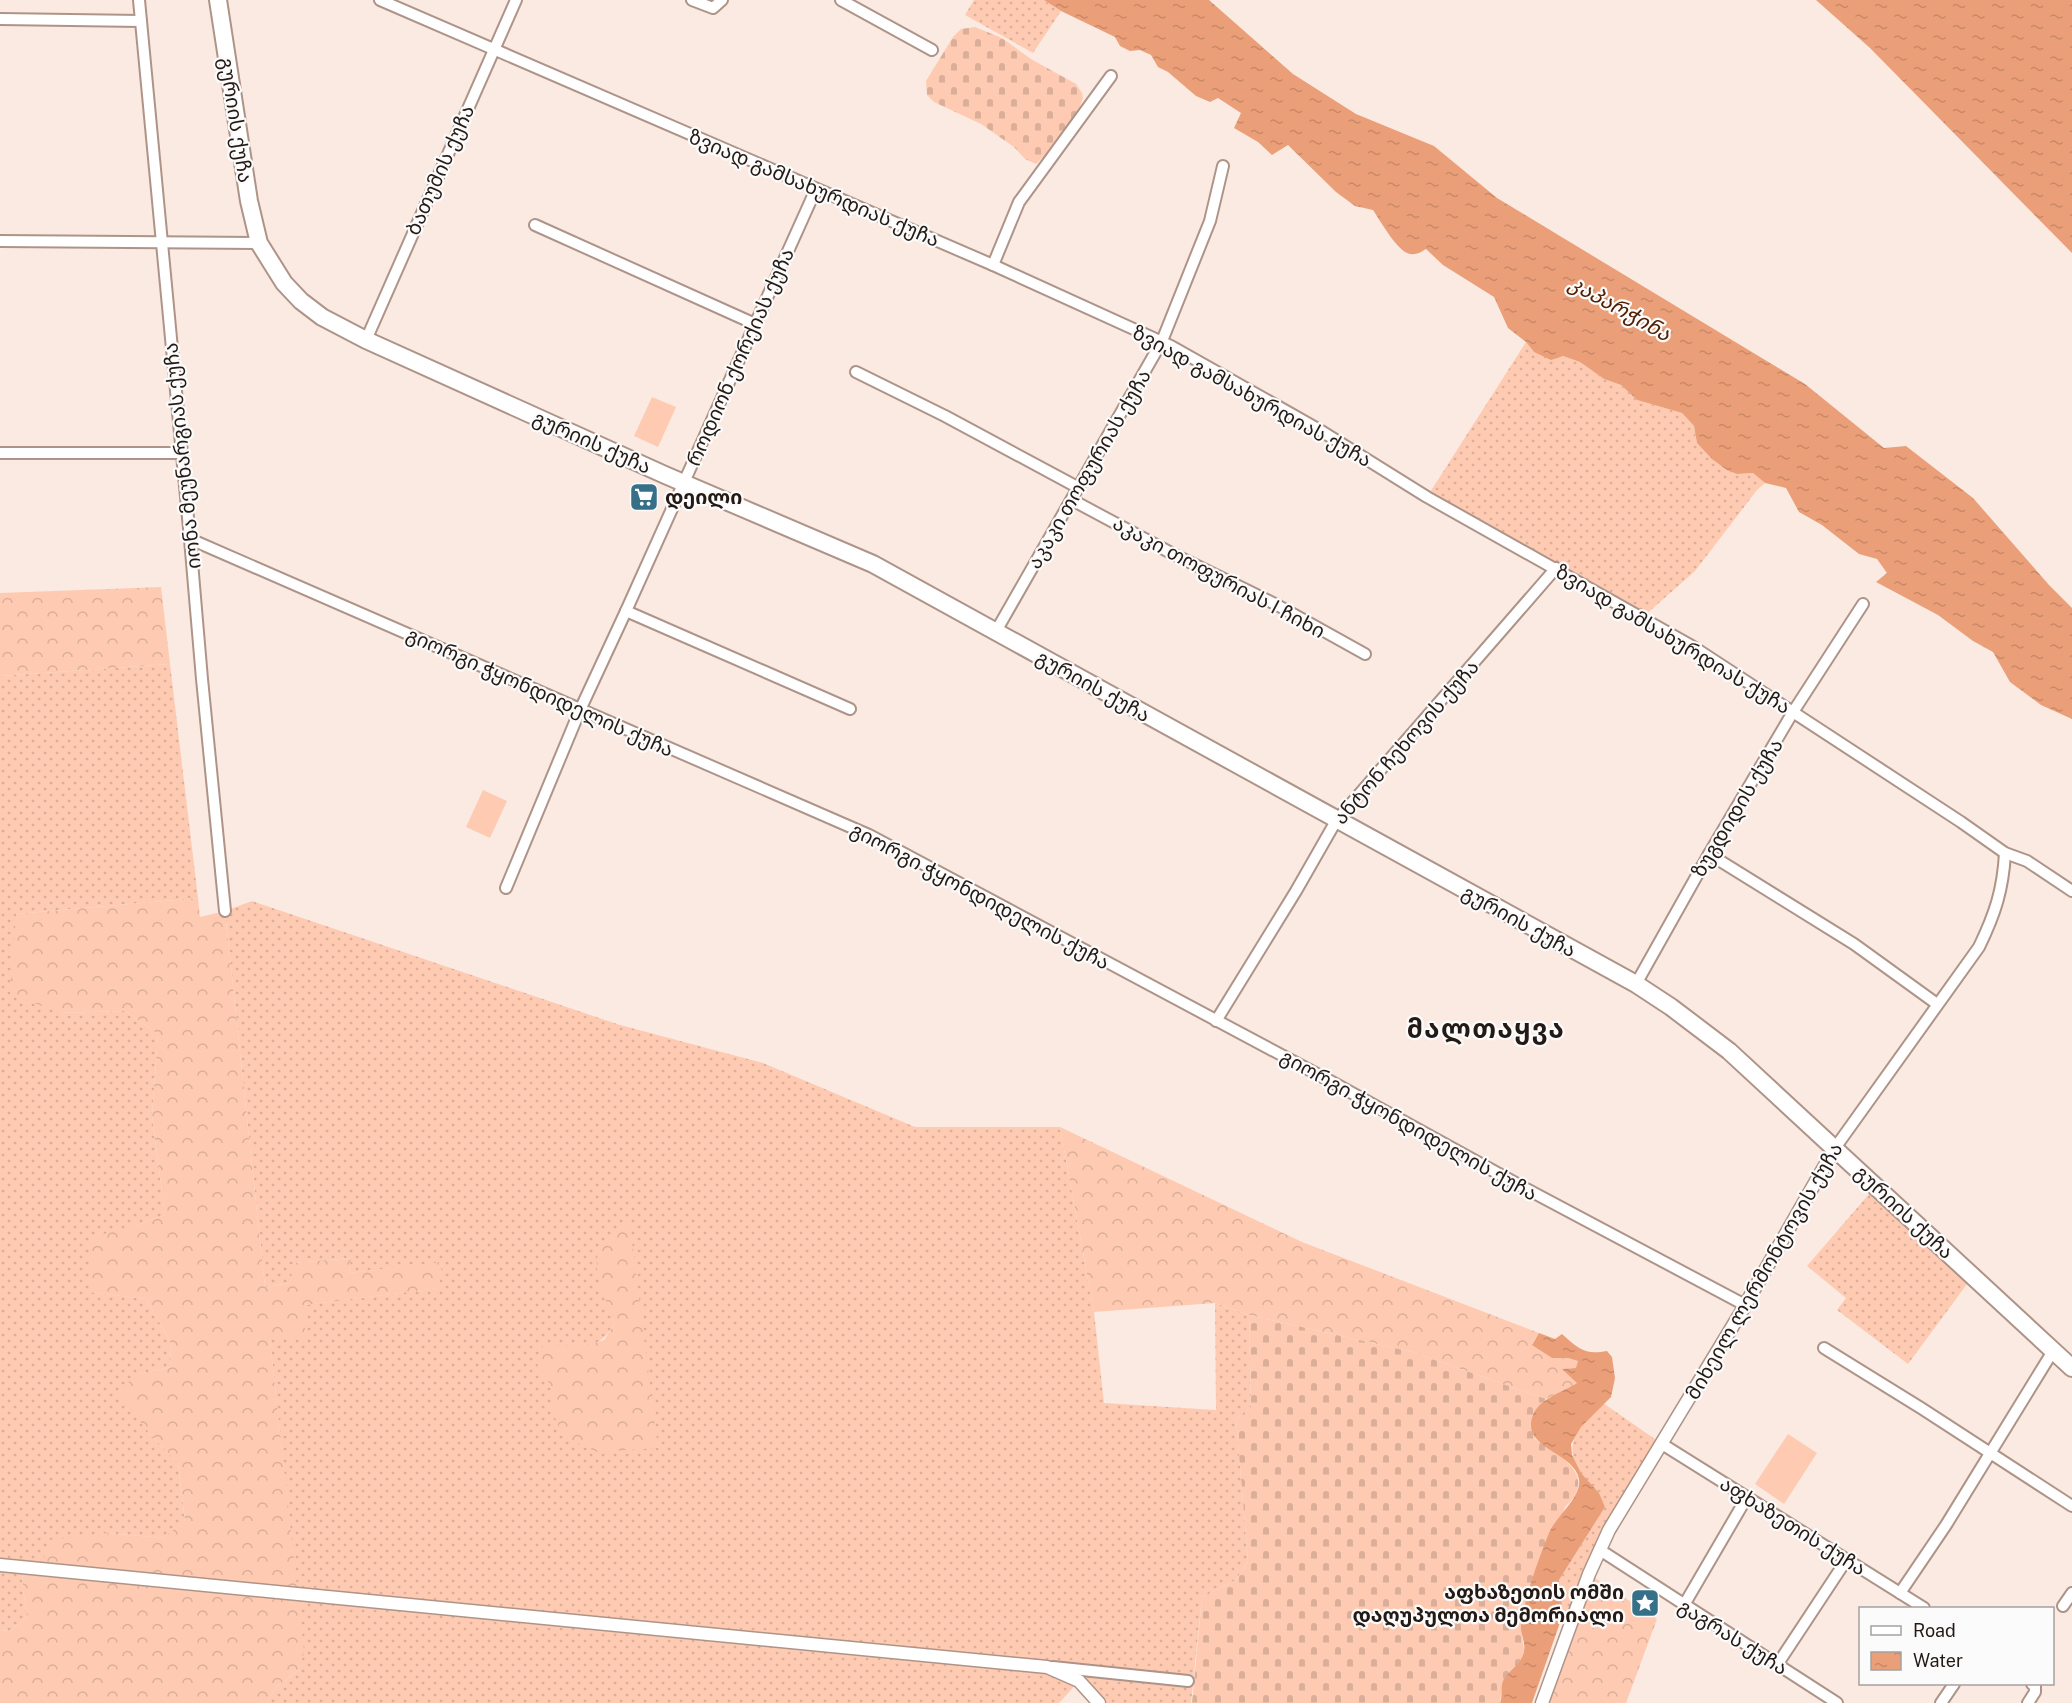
<svg xmlns="http://www.w3.org/2000/svg" width="2072" height="1703" font-family="'Public Sans','Noto Sans Georgian',sans-serif">
<style>
.grass{fill:url(#grass-dots);fill-rule:evenodd}
.forest{fill:url(#forest-crowns)}
.cemetery{fill:url(#cemetery-stones)}
.pitch{fill:#fecbb2}
.water{fill:url(#water-ripples)}
.lines{fill:none;stroke-linecap:round;stroke-linejoin:round}
.minor-casing{stroke:#ae9488;stroke-width:14}
.tertiary-casing{stroke:#ae9488;stroke-width:15}
.trunk-casing{stroke:#ae9488;stroke-width:20}
.minor{stroke:#fff;stroke-width:10}
.tertiary{stroke:#fff;stroke-width:12}
.trunk{stroke:#fff;stroke-width:16}
.labels{text-anchor:middle;dominant-baseline:central;stroke-width:4.5;stroke-linejoin:round;paint-order:stroke}
.street-label{font-size:20px;fill:#241a15;stroke:#fbfbfb}
.poi-label{font-size:20px;font-weight:bold;fill:#241a15;stroke:#fbfbfb;text-anchor:start}
.water-label{font-size:21px;font-style:italic;fill:#502104;stroke:#fbfbfb}
.district-label{font-size:26px;font-weight:bold;letter-spacing:1.5px;fill:#241a15;stroke:#fbfbfb}
</style>
<defs>
<pattern id="grass-dots" width="8" height="8" patternUnits="userSpaceOnUse" patternTransform="scale(1.5)"><rect width="8" height="8" fill="#fecbb2"/><path d="M2 2h.1M6 6h.1" fill="none" stroke="#daae98" stroke-width="1.8" stroke-linecap="round"/></pattern>
<pattern id="forest-crowns" width="20" height="18" patternUnits="userSpaceOnUse" patternTransform="scale(1.5)"><rect width="20" height="18" fill="#fecbb2"/><path d="M2 6a3 3 0 1 1 6 0M12 15a3 3 0 1 1 6 0" fill="none" stroke="#daae98"/></pattern>
<pattern id="cemetery-stones" width="16" height="16" patternUnits="userSpaceOnUse" patternTransform="scale(1.5)"><rect width="16" height="16" fill="#fecbb2"/><path d="M2 7V4a2 2 0 0 1 4 0v3zM10 15v-3a2 2 0 0 1 4 0v3z" fill="#daae98"/></pattern>
<pattern id="water-ripples" width="26" height="14" patternUnits="userSpaceOnUse" patternTransform="scale(1.5)"><rect width="26" height="14" fill="#ea9f78"/><path d="M2 4q2-2 4 0t4 0M15 11q2-2 4 0t4 0" fill="none" stroke="#c98867"/></pattern>
</defs>
<rect width="100%" height="100%" fill="#fbeae2"/>
<g class="grass">
<path d="M974,0H1044L1061,11L1033,53L965,15Z"/>
<path d="M1526,342L1534,352L1563,356L1580,362L1604,379L1621,385L1637,400L1682,413L1694,426L1697,443L1737,474L1753,473L1765,483L1757,490L1695,571L1643,617L1427,497Z"/>
<path d="M170,664L198,898L16,914L61,1013L125,1011L158,1034L152,1116L165,1215L132,1227L91,1292L146,1299L170,1341L171,1367L139,1374L149,1433L178,1463L185,1522L163,1538L107,1533L41,1569L22,1568L23,1589L27,1617L10,1631L0,1630V676Z"/>
<path d="M252,901L620,1025L763,1063L915,1127H1060L1094,1312L1104,1403L1216,1410L1215,1303L1249,1315L1251,1407L1236,1419L1248,1561L1236,1580L1202,1597L1191,1703H1099L1079,1681L1059,1703H267L275,1688L300,1669L297,1595L270,1340L304,1305L438,1288L442,1263L349,1273L350,1258L295,1263L290,1283L265,1287L225,911ZM608,1301L658,1448L551,1407V1386L567,1347C592,1346 600,1346 614,1325Z"/>
<path d="M1876,1186L1973,1276L1908,1364L1837,1310L1846,1298L1807,1266Z"/>
<path d="M1603,1403L1662,1444L1609,1530L1571,1622L1563,1614L1559,1580L1605,1507C1599,1494 1592,1486 1583,1476C1559,1446 1580,1424 1603,1403Z"/>
</g>
<g class="forest">
<path d="M161,587L170,664L0,676V593Z"/>
<path d="M198,898L200,917L225,911L265,1287L290,1283L294,1263L351,1258L349,1273L442,1262L439,1288L305,1305V1337L270,1340L304,1651L300,1669L275,1688L267,1703H0V1630L10,1631L27,1617L23,1589L22,1567L41,1569L49,1540L107,1533L163,1538L185,1521L178,1463L149,1433L117,1391L139,1374L171,1367L170,1341L146,1299L90,1292L91,1237L132,1227L165,1215L152,1116L158,1034L125,1011L61,1013L10,994L16,914Z"/>
<path d="M1060,1127L1302,1242L1539,1333L1532,1344L1552,1358H1568L1578,1361L1577,1368L1563,1369L1578,1383L1546,1399L1412,1352L1249,1315L1215,1303L1094,1312Z"/>
<path d="M629,1218L658,1448L597,1452L562,1436L551,1407V1386L537,1364L543,1345L585,1346L604,1340L614,1325C608,1300 587,1268 602,1244C608,1234 620,1226 629,1218Z"/>
<path d="M1589,1574L1657,1619L1626,1703H1542Z"/>
</g>
<g class="cemetery">
<path d="M975,27L1002,38L1031,59L1076,84L1082,93L1083,98L1079,109L1066,130L1055,145L1036,164L1025,159L1014,147L981,124L934,102L927,95L926,81L953,37L961,29Z"/>
<path d="M1249,1315L1412,1352L1546,1399L1532,1416L1535,1439C1560,1456 1599,1475 1565,1507L1521,1628L1524,1650L1522,1659L1502,1683L1500,1703H1192L1202,1597L1236,1580L1248,1561L1236,1419L1251,1407Z"/>
</g>
<g class="pitch">
<path d="M652,397L676,407L658,447L634,436Z"/>
<path d="M483,790L507,801L490,838L466,827Z"/>
<path d="M1788,1434L1817,1453L1784,1504L1755,1484Z"/>
</g>
<g class="water">
<path d="M1044,0H1209L1293,74L1356,114L1434,146L1497,198L1805,384L1884,448L1906,446L1973,498L2049,585L2072,608V719L2041,705L2010,682L1993,652L1973,641L1938,615L1876,582L1887,573L1877,559L1859,554L1822,525L1799,512L1786,488L1765,483L1753,473L1737,474L1727,470L1712,459L1697,443L1694,426L1682,413L1637,400L1621,385L1604,379L1580,362L1563,356L1551,360L1534,352L1526,342L1508,328L1494,297L1443,265L1426,249C1420,253 1414,256 1407,253C1395,247 1381,222 1373,210L1355,206L1336,192L1288,145L1272,155L1258,142L1234,128L1241,113L1218,98L1210,102L1196,96L1168,72L1158,67L1151,55L1140,50L1130,51L1120,46L1115,37L1061,11Z"/>
<path d="M1816,0H2072V253L1870,48Z"/>
<path d="M1539,1333L1555,1339L1562,1334C1579,1349 1584,1355 1607,1351L1612,1357L1615,1378L1611,1397L1581,1427L1571,1444L1572,1455L1581,1473L1599,1493L1605,1507L1559,1580L1563,1614L1532,1703H1500C1503,1696 1500,1687 1503,1681C1509,1670 1522,1664 1524,1651C1526,1642 1520,1633 1521,1625C1526,1593 1537,1563 1549,1533C1556,1516 1582,1497 1579,1479C1574,1452 1523,1449 1532,1418C1537,1399 1563,1392 1577,1383L1562,1369L1576,1368L1578,1361L1568,1358H1552L1532,1345Z"/>
</g>
<g class="lines">
<g class="minor-casing">
<g id="minor">
<path d="M139,0L190,539L202,679L225,911"/>
<path d="M380,0L993,265L1171,346L1318,429L1427,497L1692,646L1961,822L2005,853L2027,861L2072,891"/>
<path d="M692,0L713,8L722,0"/>
<path d="M841,0L932,50"/>
<path d="M0,19L141,21"/>
<path d="M535,225L755,324"/>
<path d="M0,241L259,243"/>
<path d="M993,265L1019,202L1111,76"/>
<path d="M366,340L516,0"/>
<path d="M856,372L945,416L1079,488"/>
<path d="M0,453H182"/>
<path d="M1072,500L1173,554L1277,605L1365,654"/>
<path d="M190,539L869,835L1332,1082L1519,1185L1745,1305"/>
<path d="M626,611L850,709"/>
<path d="M995,633L1162,341L1210,221L1223,166"/>
<path d="M1709,854L1854,944L1937,1004"/>
<path d="M506,888L580,710L626,611L816,189"/>
<path d="M1636,984L1709,854L1793,712L1863,604"/>
<path d="M1216,1021L1296,891L1336,821L1556,568"/>
<path d="M1835,1148L1979,947C1995,914 2003,890 2005,853"/>
<path d="M1824,1348L1921,1408L2072,1506"/>
<path d="M1662,1444L1924,1608"/>
<path d="M1600,1550L1837,1703"/>
<path d="M1900,1593L1946,1525L2053,1351"/>
<path d="M1684,1605L1747,1497"/>
<path d="M2063,1606L2072,1593"/>
<path d="M1777,1665L1847,1559"/>
<path d="M1053,1667L1188,1681"/>
<path d="M1941,1703L1954,1684"/>
<path d="M2028,1703L2035,1692V1686L2032,1684"/>
</g>
</g>
<g class="tertiary-casing">
<g id="tertiary">
<path d="M0,1565L1047,1667L1079,1681L1099,1703"/>
<path d="M1542,1703L1589,1574L1609,1530L1740,1314L1835,1148"/>
</g>
</g>
<g class="trunk-casing">
<path id="trunk" d="M218,0L249,201L259,243L284,283L301,301L322,317L366,340L665,475L873,564L1636,984L1671,1007L1729,1051L2072,1368"/>
</g>
<use href="#minor" class="minor"/>
<use href="#tertiary" class="tertiary"/>
<use href="#trunk" class="trunk"/>
</g>
<defs>
<g id="supermarket-square" transform="scale(1.5)"><rect x="-9" y="-9" width="18" height="18" rx="4" fill="#357088" stroke="#fbfbfb"/><path d="M-6-5.5h2.5l.6 2H6L4.5 2H-2.5L-4.4-4H-6ZM-1.5 3.2a1.3 1.3 0 1 0 .1 0ZM3 3.2a1.3 1.3 0 1 0 .1 0Z" fill="#fff"/></g>
<g id="sight-square" transform="scale(1.5)"><rect x="-9" y="-9" width="18" height="18" rx="4" fill="#357088" stroke="#fbfbfb"/><path d="M0-6L1.8-2.2L6-1.7L2.9 1.2L3.7 5.4L0 3.3L-3.7 5.4L-2.9 1.2L-6-1.7L-1.8-2.2Z" fill="#fff"/></g>
</defs>
<g fill-rule="evenodd">
<use href="#supermarket-square" x="644" y="497"/>
<use href="#sight-square" x="1645" y="1603"/>
</g>
<g class="labels">
<g class="street-label">
<text transform="translate(236 120) rotate(81)">გურიის ქუჩა</text>
<text transform="translate(440 170) rotate(-66)">ბათუმის ქუჩა</text>
<text transform="translate(814 188) rotate(23)">ზვიად გამსახურდიას ქუჩა</text>
<text transform="translate(740 357) rotate(-66)">როდიონ ქორქიას ქუჩა</text>
<text transform="translate(1252 396) rotate(29)">ზვიად გამსახურდიას ქუჩა</text>
<text transform="translate(592 442) rotate(24)">გურიის ქუჩა</text>
<text transform="translate(182 456) rotate(-96)">იონა მეუნარგიას ქუჩა</text>
<text transform="translate(1089 469) rotate(-60)">აკაკი თოფურიას ქუჩა</text>
<text transform="translate(1219 577) rotate(28)">აკაკი თოფურიას I ჩიხი</text>
<text transform="translate(1673 639) rotate(31)">ზვიად გამსახურდიას ქუჩა</text>
<text transform="translate(1093 686) rotate(29)">გურიის ქუჩა</text>
<text transform="translate(540 692) rotate(24)">გიორგი ჭყონდიდელის ქუჩა</text>
<text transform="translate(1406 742) rotate(-49)">ანტონ ჩეხოვის ქუჩა</text>
<text transform="translate(1737 808) rotate(-59)">ზუგდიდის ქუჩა</text>
<text transform="translate(980 896) rotate(28)">გიორგი ჭყონდიდელის ქუჩა</text>
<text transform="translate(1519 921) rotate(29)">გურიის ქუჩა</text>
<text transform="translate(1409 1125) rotate(29)">გიორგი ჭყონდიდელის ქუჩა</text>
<text transform="translate(1904 1212) rotate(43)">გურიის ქუჩა</text>
<text transform="translate(1764 1271) rotate(-60)">მიხეილ ლერმონტოვის ქუჩა</text>
<text transform="translate(1793 1526) rotate(32)">აფხაზეთის ქუჩა</text>
<text transform="translate(1733 1637) rotate(32)">გაგრას ქუჩა</text>
</g>
<g class="poi-label">
<text x="665" y="497">დეილი</text>
<text x="1624" y="1592" text-anchor="end">აფხაზეთის ომში<tspan x="1624" dy="23">დაღუპულთა მემორიალი</tspan></text>
</g>
<g class="water-label">
<text transform="translate(1620 308) rotate(29)">კაპარჭინა</text>
</g>
<g class="district-label">
<text x="1486" y="1028">მალთაყვა</text>
</g>
</g>
<rect x="1859" y="1607" width="195" height="78" fill="#fbfbfb" stroke="#a5a19f" stroke-width="1.5"/>
<rect x="1871" y="1626" width="30" height="9" fill="#ffffff" stroke="#a5a19f" stroke-width="1.5"/>
<text x="1913" y="1637" font-size="18" fill="#241a15">Road</text>
<rect x="1871" y="1652" width="30" height="18" fill="url(#water-ripples)" stroke="#a5a19f" stroke-width="1.5"/>
<text x="1913" y="1667" font-size="18" fill="#241a15">Water</text>
</svg>
